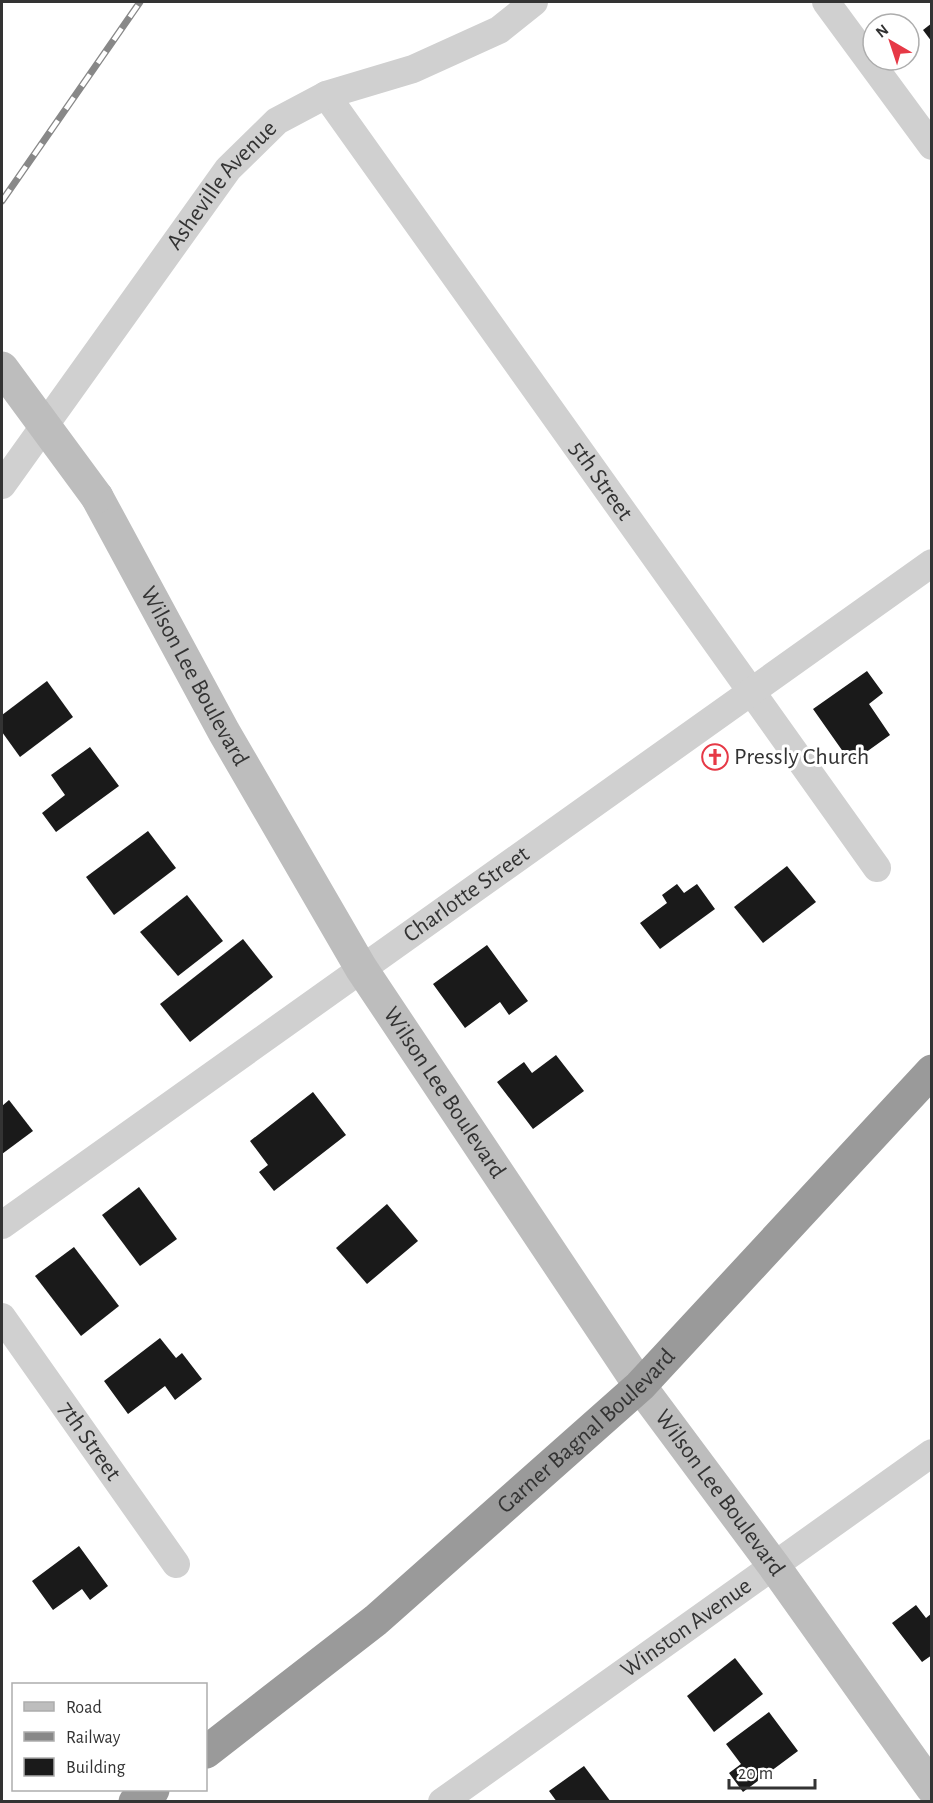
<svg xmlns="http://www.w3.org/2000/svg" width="933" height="1803" font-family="'Alegreya Sans',sans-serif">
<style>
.building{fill:#1a1a1a}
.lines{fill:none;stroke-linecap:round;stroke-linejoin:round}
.street{stroke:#d0d0d0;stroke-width:28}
.secondary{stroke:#bdbdbd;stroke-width:33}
.highway{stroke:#9a9a9a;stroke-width:33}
.rail-casing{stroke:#888;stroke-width:7}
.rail{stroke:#fff;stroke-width:4.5;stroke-dasharray:14;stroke-linecap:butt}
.secondary-bridge{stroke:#bdbdbd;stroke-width:33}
.labels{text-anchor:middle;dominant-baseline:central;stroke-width:6;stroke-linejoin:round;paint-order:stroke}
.street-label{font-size:24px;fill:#333;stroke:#fff}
.poi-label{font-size:24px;fill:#333;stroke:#fff;text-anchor:start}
</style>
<rect width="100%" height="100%" fill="#fff"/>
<g class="building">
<path d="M932,23V42L923,30Z"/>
<path d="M867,671L883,693L869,704L890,735L851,763L813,709Z"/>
<path d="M47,681L73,717L20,757L2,732V715Z"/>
<path d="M90,747L119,786L56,832L42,813L65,795L51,775Z"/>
<path d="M148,831L176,868L114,915L86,877Z"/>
<path d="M787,866L816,902L763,943L734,907Z"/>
<path d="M677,884L684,893L697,884L715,909L660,949L640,923L667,903L662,895Z"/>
<path d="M187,895L223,941L178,976L140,932Z"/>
<path d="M243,939L273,977L190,1042L160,1004Z"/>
<path d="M487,945L528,1001L509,1015L500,1002L465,1028L433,984Z"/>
<path d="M556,1055L584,1091L533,1129L497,1082L524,1062L532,1073Z"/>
<path d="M313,1092L346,1135L274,1191L259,1172L268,1165L250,1141Z"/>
<path d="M9,1100L33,1131L2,1154V1106Z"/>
<path d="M139,1187L177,1239L140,1266L102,1215Z"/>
<path d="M387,1204L418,1241L367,1284L336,1248Z"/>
<path d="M74,1247L119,1306L81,1336L35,1276Z"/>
<path d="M160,1338L176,1358L182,1353L202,1379L175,1400L165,1386L128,1414L104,1381Z"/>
<path d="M79,1546L108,1586L90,1600L82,1589L53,1610L32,1581Z"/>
<path d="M916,1605L926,1618L932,1613V1655L922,1662L892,1623Z"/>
<path d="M735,1658L763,1694L714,1732L687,1696Z"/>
<path d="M769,1712L798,1751L743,1792L729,1773L741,1764L726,1744Z"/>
<path d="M584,1766L611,1802H557L549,1791Z"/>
</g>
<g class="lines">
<g class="street">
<path d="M826,2L932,146"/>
<path id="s1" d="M326,95L877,868"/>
<path id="s2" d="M2,485L228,169L277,121L326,95L413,69L499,30L534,2"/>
<path id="s3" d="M2,1225L932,563"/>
<path id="s4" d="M2,1317L176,1564"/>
<path id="s5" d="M442,1802L932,1453"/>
</g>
<path class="secondary" id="s6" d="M97,497L224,732L361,968L640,1386L774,1566L932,1788"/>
<g class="highway">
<path id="s7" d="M206,1752L376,1620L640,1386L932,1071"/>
<path d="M135,1802L153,1790"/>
</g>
<g class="rail-casing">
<path id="rail" d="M2,201L140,2"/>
</g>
<use href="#rail" class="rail"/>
<path class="secondary-bridge" d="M2,368L97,497"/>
</g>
<defs>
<g id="church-ring" transform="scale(1.35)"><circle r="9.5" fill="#fff" stroke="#e63946" stroke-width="1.5"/><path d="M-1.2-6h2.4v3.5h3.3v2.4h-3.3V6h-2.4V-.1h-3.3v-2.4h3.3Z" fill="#e63946"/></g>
</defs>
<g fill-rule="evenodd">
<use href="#church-ring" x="715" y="757"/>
</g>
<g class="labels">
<g class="street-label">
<text stroke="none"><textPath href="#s2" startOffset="372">Asheville Avenue</textPath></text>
<text stroke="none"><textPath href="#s1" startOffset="474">5th Street</textPath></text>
<text stroke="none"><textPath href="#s6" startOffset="204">Wilson Lee Boulevard</textPath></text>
<text stroke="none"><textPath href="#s3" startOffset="570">Charlotte Street</textPath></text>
<text stroke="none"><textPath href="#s6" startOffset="690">Wilson Lee Boulevard</textPath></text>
<text stroke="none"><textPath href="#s7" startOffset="498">Garner Bagnal Boulevard</textPath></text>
<text stroke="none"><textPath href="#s4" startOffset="152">7th Street</textPath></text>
<text stroke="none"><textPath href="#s6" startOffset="1176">Wilson Lee Boulevard</textPath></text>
<text stroke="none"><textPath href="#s5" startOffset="300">Winston Avenue</textPath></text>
</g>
<g class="poi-label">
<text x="734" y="757">Pressly Church</text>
</g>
</g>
<rect width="933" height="1803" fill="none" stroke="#333333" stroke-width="6"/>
<rect x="12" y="1683" width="195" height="108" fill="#ffffff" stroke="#adadad" stroke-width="1.5"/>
<rect x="24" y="1702" width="30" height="9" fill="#bdbdbd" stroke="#adadad" stroke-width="1.5"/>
<text x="66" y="1713" font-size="18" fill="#333333">Road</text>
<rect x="24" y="1732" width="30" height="9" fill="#888888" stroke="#adadad" stroke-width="1.5"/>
<text x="66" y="1743" font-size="18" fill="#333333">Railway</text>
<rect x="24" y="1758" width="30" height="18" fill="#1a1a1a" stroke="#adadad" stroke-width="1.5"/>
<text x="66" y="1773" font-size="18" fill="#333333">Building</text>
<g transform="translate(891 42) rotate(321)"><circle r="28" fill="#ffffff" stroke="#adadad" stroke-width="1.5"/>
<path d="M0-4.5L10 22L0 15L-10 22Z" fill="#e63946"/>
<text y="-9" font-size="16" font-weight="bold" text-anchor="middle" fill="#333333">N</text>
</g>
<path d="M729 1779v9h86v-9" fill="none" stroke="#333333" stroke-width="3"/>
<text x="738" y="1779" font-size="18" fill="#333333" stroke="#ffffff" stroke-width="4.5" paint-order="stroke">20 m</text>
</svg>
